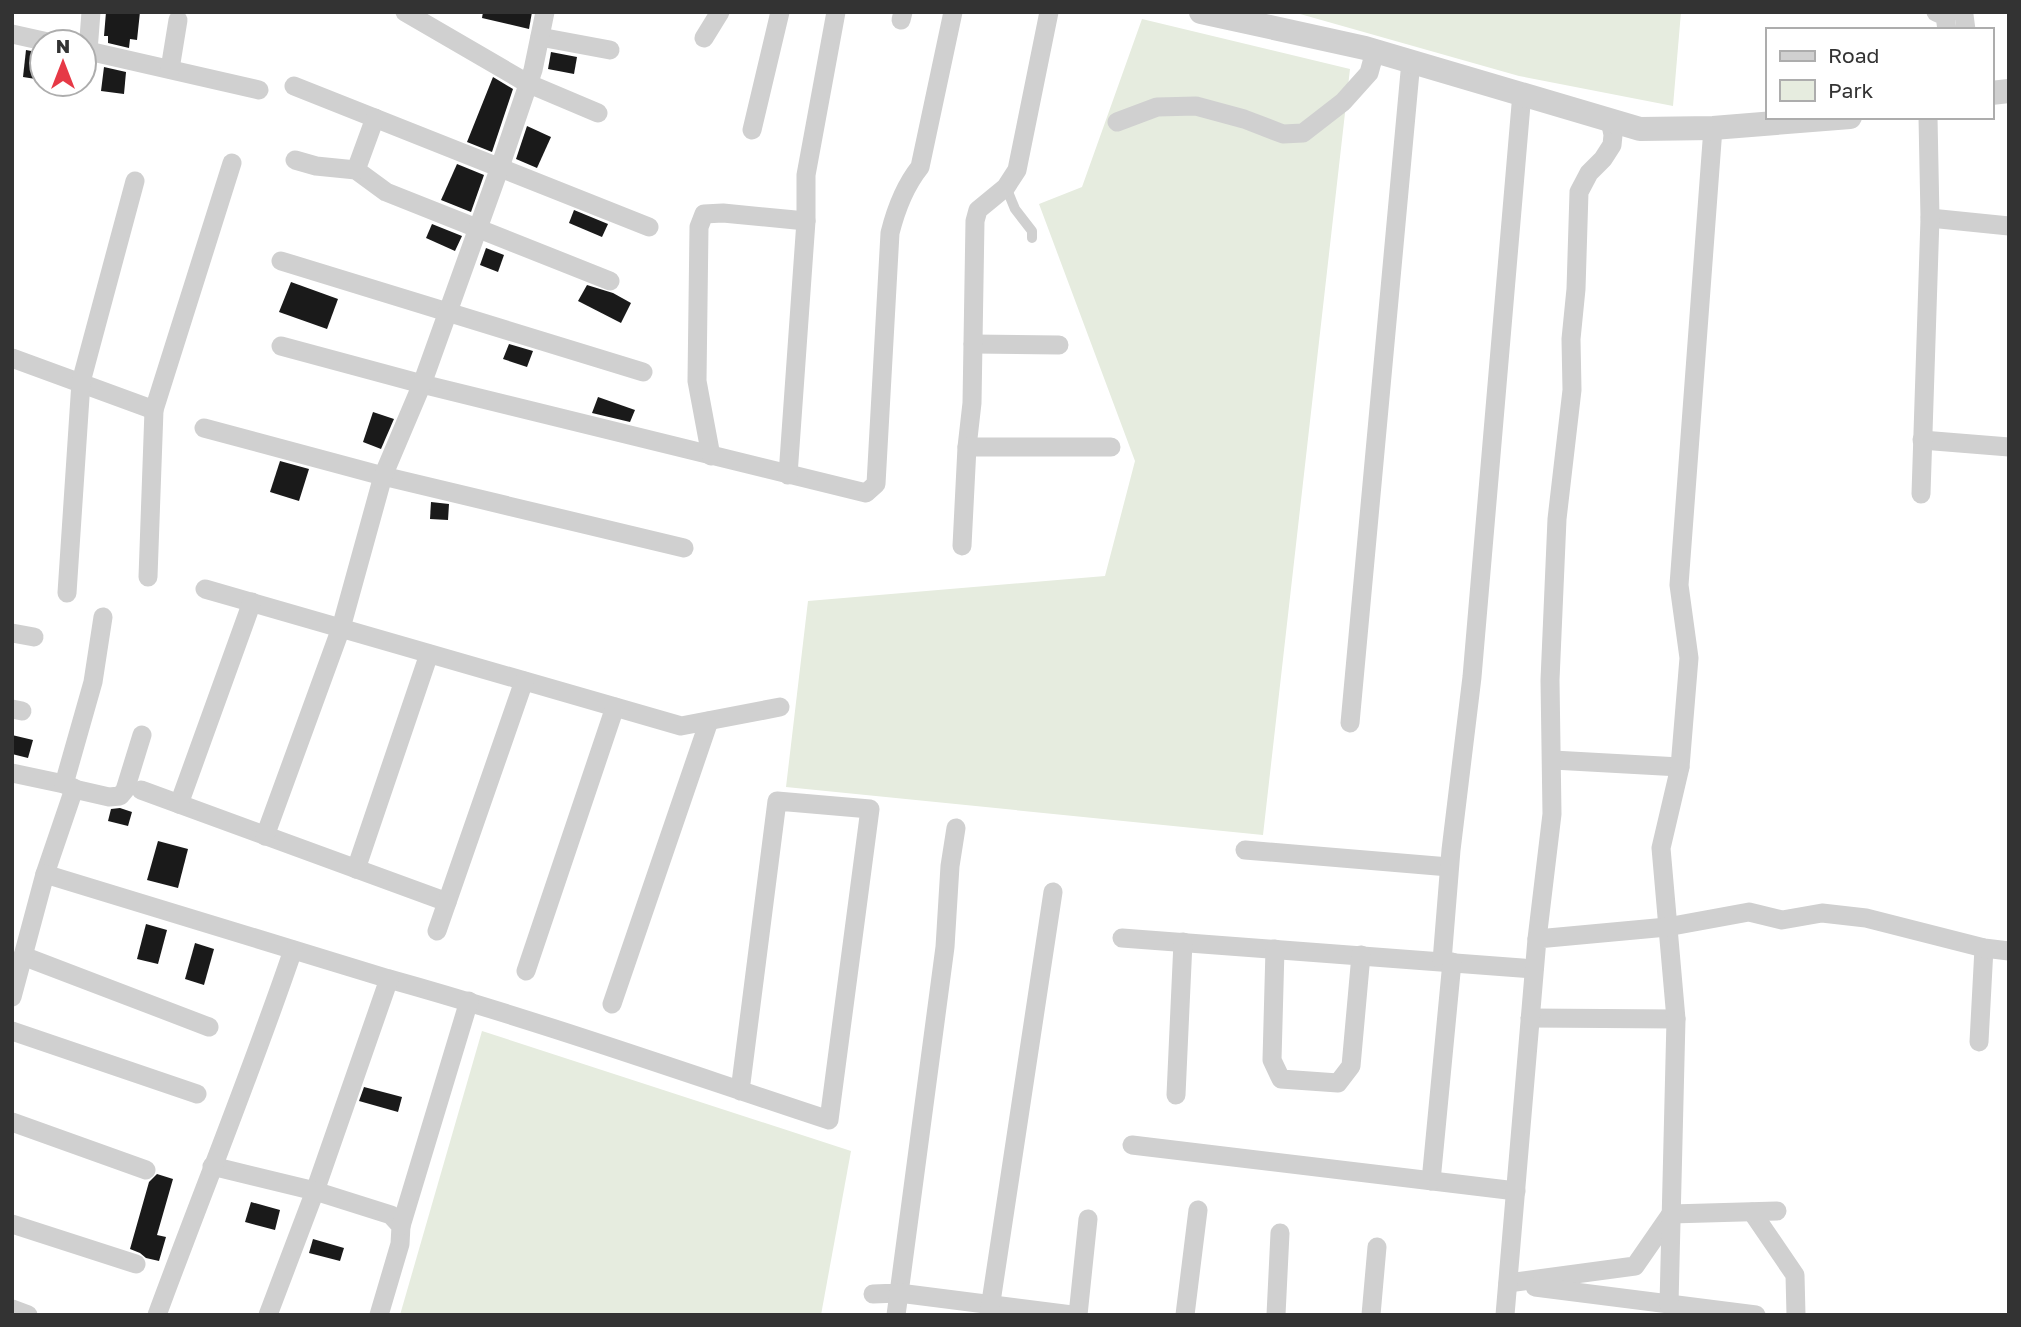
<svg xmlns="http://www.w3.org/2000/svg" width="2021" height="1327" font-family="'Golos Text',sans-serif">
<style>
.green{fill:#e6ecdf}
.building{fill:#1a1a1a}
.lines{fill:none;stroke-linecap:round;stroke-linejoin:round}
.service{stroke:#d0d0d0;stroke-width:10}
.minor{stroke:#d0d0d0;stroke-width:19}
.tertiary{stroke:#d0d0d0;stroke-width:24}
</style>
<rect width="100%" height="100%" fill="#fff"/>
<g class="green">
<path d="M1293,12H1681L1673,106L1519,76Z"/>
<path d="M1142,19L1350,69L1263,835L786,787L808,601L1105,576L1135,461L1039,204L1082,187Z"/>
<path d="M482,1031L851,1151L821,1315H400Z"/>
</g>
<g class="building">
<path d="M106,12H140L137,40L130,39L129,48L108,43V36H104Z"/>
<path d="M483,12H532L529,29L482,18Z"/>
<path d="M26,50L42,53V80L23,77Z"/>
<path d="M551,52L577,57L574,74L548,69Z"/>
<path d="M104,67L126,72L124,94L101,91Z"/>
<path d="M493,77L513,89L492,152L467,142Z"/>
<path d="M527,126L551,137L537,168L516,159Z"/>
<path d="M457,164L484,175L471,212L441,200Z"/>
<path d="M574,210L608,224L602,237L569,223Z"/>
<path d="M432,224L462,236L455,251L426,238Z"/>
<path d="M486,248L504,255L498,272L480,265Z"/>
<path d="M291,282L338,299L327,329L279,312Z"/>
<path d="M587,285L613,293L631,303L621,323L578,301Z"/>
<path d="M509,344L533,351L527,367L503,359Z"/>
<path d="M598,397L635,410L630,422L592,413Z"/>
<path d="M373,412L394,419L381,449L363,442Z"/>
<path d="M280,461L309,469L299,501L270,492Z"/>
<path d="M431,502L449,504L448,520L430,519Z"/>
<path d="M12,735L33,740L28,758L12,754Z"/>
<path d="M120,808L132,812L128,826L108,821L111,809Z"/>
<path d="M158,841L188,849L178,888L147,880Z"/>
<path d="M146,924L167,930L158,964L137,959Z"/>
<path d="M195,943L214,949L204,985L185,979Z"/>
<path d="M364,1087L402,1097L398,1112L359,1101Z"/>
<path d="M157,1174L173,1179L157,1235L166,1237L159,1261L146,1258L140,1253L130,1249L149,1182Z"/>
<path d="M251,1202L280,1210L275,1230L245,1222Z"/>
<path d="M313,1239L344,1248L340,1261L309,1253Z"/>
</g>
<g class="lines">
<path class="service" d="M1006,187L1015,209L1032,231V238"/>
<g class="minor">
<path d="M405,12L527,83L598,113"/>
<path d="M1936,12L1945,16L1947,30"/>
<path d="M1960,12L1964,15L1966,30"/>
<path d="M901,20L903,12"/>
<path d="M12,34L48,42"/>
<path d="M540,37L610,50"/>
<path d="M704,38L720,12"/>
<path d="M84,50L259,90"/>
<path d="M88,51L91,12"/>
<path d="M170,69L178,20"/>
<path d="M294,86L649,227"/>
<path d="M1117,122L1157,107L1196,106L1244,119L1283,134L1303,133L1343,102L1369,73L1375,51"/>
<path d="M752,130L780,12"/>
<path d="M295,160L316,166L356,170L386,192L610,281"/>
<path d="M356,170L375,118"/>
<path d="M1930,218L2009,226"/>
<path d="M281,261L643,372"/>
<path d="M973,344L1059,345"/>
<path d="M281,346L422,384L866,493L876,484L890,233C896,209 904,187 920,167L953,12"/>
<path d="M12,358L154,410"/>
<path d="M204,428L383,476L684,548"/>
<path d="M1922,440L2009,447"/>
<path d="M967,447L972,403L975,221L978,210L1006,187L1017,170L1049,12"/>
<path d="M711,456L697,381L699,227L704,214L723,213L806,221"/>
<path d="M788,475L806,221V175L836,12"/>
<path d="M1921,494L1930,218L1928,117"/>
<path d="M962,546L967,447H1111"/>
<path d="M148,577L154,410L232,163"/>
<path d="M205,589L681,726L780,707"/>
<path d="M67,593L81,382L135,181"/>
<path d="M12,633L34,637"/>
<path d="M12,709L22,711"/>
<path d="M1350,723L1411,61"/>
<path d="M1553,760L1680,767"/>
<path d="M12,773L64,784L74,788"/>
<path d="M64,784L93,682L103,617"/>
<path d="M141,790L447,902"/>
<path d="M179,804L252,602"/>
<path d="M265,836L341,628L383,476L422,384L500,167L533,70L545,12"/>
<path d="M1245,850L1449,867"/>
<path d="M356,869L429,654"/>
<path d="M45,874L74,789L109,797L120,796L125,790L142,735"/>
<path d="M437,931L524,681"/>
<path d="M1122,938L1534,969"/>
<path d="M1537,939L1552,814L1550,680L1557,519L1572,390L1571,339L1576,289L1579,192L1589,173L1603,159L1612,145L1613,135L1610,120"/>
<path d="M1275,949L1272,1060L1281,1079L1338,1083L1351,1066L1361,955"/>
<path d="M23,956L209,1027"/>
<path d="M1442,961L1451,850L1472,677L1522,93"/>
<path d="M526,971L615,707"/>
<path d="M389,979C537,1020 683,1072 829,1120L870,809L777,801L740,1091"/>
<path d="M12,997L45,874L389,979L315,1191L268,1315"/>
<path d="M612,1004L709,721"/>
<path d="M1530,1018L1676,1019"/>
<path d="M12,1031L197,1094"/>
<path d="M1979,1042L1984,948"/>
<path d="M1176,1095L1183,942"/>
<path d="M12,1122L146,1170"/>
<path d="M1132,1145L1516,1191"/>
<path d="M212,1166L315,1191L391,1215L401,1226L400,1244L379,1315"/>
<path d="M1431,1181L1452,962"/>
<path d="M1752,1212L1795,1275L1796,1315"/>
<path d="M12,1224L136,1264"/>
<path d="M401,1226L469,1001"/>
<path d="M1508,1283L1635,1266L1671,1214L1777,1211"/>
<path d="M1535,1287L1756,1315"/>
<path d="M873,1294L899,1293L945,947L950,866L956,828"/>
<path d="M1669,1304L1676,1019L1661,848L1680,767L1689,658L1679,585L1713,128"/>
<path d="M12,1309L28,1315"/>
<path d="M157,1315C202,1193 251,1073 293,950"/>
<path d="M896,1315L899,1293L1072,1315"/>
<path d="M989,1315L1053,892"/>
<path d="M1078,1315L1088,1219"/>
<path d="M1185,1315L1198,1210"/>
<path d="M1276,1315L1280,1233"/>
<path d="M1371,1315L1377,1247"/>
<path d="M1505,1315L1537,939L1667,927L1749,912L1782,920L1822,913L1866,918L1984,948L2009,951"/>
</g>
<g class="tertiary">
<path d="M1201,12L1365,48L1640,129L1713,128L1850,117"/>
<path d="M1991,93L2009,91"/>
</g>
</g>
<rect width="2021" height="1327" fill="none" stroke="#333333" stroke-width="28"/>
<rect x="1766" y="28" width="228" height="91" fill="#ffffff" stroke="#adadad" stroke-width="2"/>
<rect x="1780" y="51" width="35" height="10" fill="#d0d0d0" stroke="#adadad" stroke-width="2"/>
<text x="1828" y="63" font-size="21" fill="#333333">Road</text>
<rect x="1780" y="80" width="35" height="21" fill="#e6ecdf" stroke="#adadad" stroke-width="2"/>
<text x="1828" y="98" font-size="21" fill="#333333">Park</text>
<g transform="translate(63 63)"><circle r="33" fill="#ffffff" stroke="#adadad" stroke-width="2"/>
<path d="M0-5L12 26L0 18L-12 26Z" fill="#e63946"/>
<text y="-10" font-size="19" font-weight="bold" text-anchor="middle" fill="#333333">N</text>
</g>
</svg>
